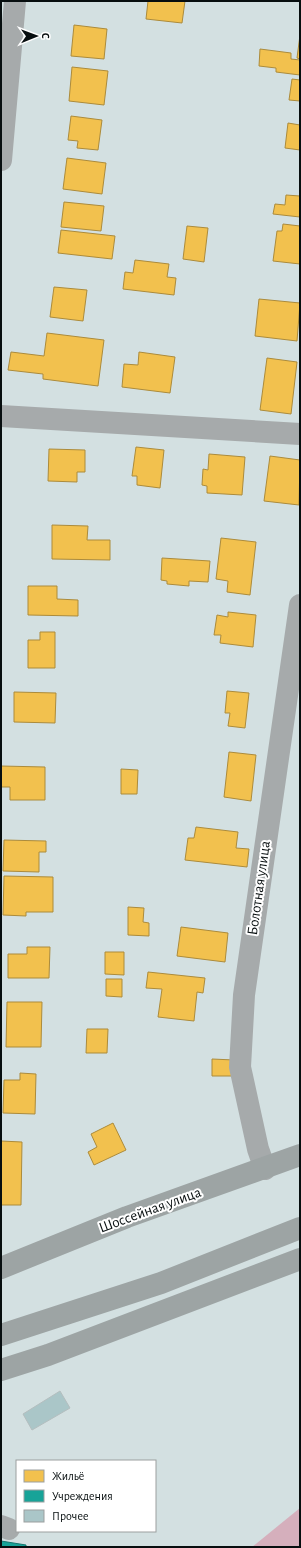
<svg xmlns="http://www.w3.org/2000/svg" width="301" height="1548" font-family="'Alegreya Sans',sans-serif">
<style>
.forest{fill:#d5afbc}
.homes{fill:#f2c14e;stroke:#ac8b3b}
.public{fill:#17a398;stroke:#12766f}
.building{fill:#aac6c8;stroke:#b4bebf}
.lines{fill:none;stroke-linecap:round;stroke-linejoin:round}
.minor{stroke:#a6aaab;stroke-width:22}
.major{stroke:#9da4a4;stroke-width:22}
.labels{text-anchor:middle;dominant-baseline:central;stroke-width:4;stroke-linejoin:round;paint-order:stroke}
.street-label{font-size:15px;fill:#070e0f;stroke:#fff}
</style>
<rect width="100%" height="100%" fill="#d3e0e1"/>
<path class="forest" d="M300,1508V1547H252Z"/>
<g class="homes">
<path d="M148,1H185L182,23L146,19Z"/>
<path d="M74,25L107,29L104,59L71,56Z"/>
<path d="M300,35V59L297,58Z"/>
<path d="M260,49L291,53V59L300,60V75L276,72V68L259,66Z"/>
<path d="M72,67L108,71L104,105L69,101Z"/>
<path d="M292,79L300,80V101L289,100Z"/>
<path d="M71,116L102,120L98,150L77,148L78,141L68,140Z"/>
<path d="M288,123L300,125V150L285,148Z"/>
<path d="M67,158L106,163L102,194L63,189Z"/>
<path d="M286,195L300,196V217L273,214L275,204L285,205Z"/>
<path d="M64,202L104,206L101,231L61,227Z"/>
<path d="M283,224L300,226V264L273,261L277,231H282Z"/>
<path d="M187,226L208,228L204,262L183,259Z"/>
<path d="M61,230L115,236L112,259L58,253Z"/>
<path d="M135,260L169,264L167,277L176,278L174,295L123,289L125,272L133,273Z"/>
<path d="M54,287L87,290L83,321L50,317Z"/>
<path d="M259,299L300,303L297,341L255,336Z"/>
<path d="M47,333L104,340L98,386L43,379V374L8,370L11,352L44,356Z"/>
<path d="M139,352L175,357L170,393L122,387L124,364L138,365Z"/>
<path d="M267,358L297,362L291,414L260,410Z"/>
<path d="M136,447L164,450L160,488L137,485V476H132Z"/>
<path d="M49,449L85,450V472H77V482L48,481Z"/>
<path d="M209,454L245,457L242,495L207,493V486L202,485L203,469L208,470Z"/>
<path d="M270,456L300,460L299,505L264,501Z"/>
<path d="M52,525L88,526L87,540H110V560L52,559Z"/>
<path d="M221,538L256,542L250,595L227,592L228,581L216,579Z"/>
<path d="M162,558L210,561L208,582L189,581V586L167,584V581L161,580Z"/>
<path d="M28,586H57V599L78,600V616L28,615Z"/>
<path d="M228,612L256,615L253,647L220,643L221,635H214L217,615L228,617Z"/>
<path d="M40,632H55V668H28V640H40Z"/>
<path d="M227,691L249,693L245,728L228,726L230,713H225Z"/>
<path d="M14,692L56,693L55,723L14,722Z"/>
<path d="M229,752L256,755L251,801L224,797Z"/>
<path d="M1,766L45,767V800H10V787H1Z"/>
<path d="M121,769L138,770L137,794H121Z"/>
<path d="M196,827L238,832L236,848L249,849L247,867L185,860L188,838H194Z"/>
<path d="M4,840L46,841V852H39V872L3,871Z"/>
<path d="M4,876L53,877V912H26V916L3,915Z"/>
<path d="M128,907L144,908L143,922L149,923V936L128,935Z"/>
<path d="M181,927L228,933L225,962L177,956Z"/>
<path d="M27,947H50L49,978H8V954H27Z"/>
<path d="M105,952H124V975L105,974Z"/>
<path d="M148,972L205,978L203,993L197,992L194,1021L158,1017L162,989L146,988Z"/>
<path d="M106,979H122V997L106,996Z"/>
<path d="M7,1002H42L41,1047H6Z"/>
<path d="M87,1029H108L107,1053H86Z"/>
<path d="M212,1059L234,1060V1076H212Z"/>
<path d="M20,1073L36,1074L35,1114L3,1113L4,1080H20Z"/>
<path d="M113,1123L126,1150L94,1165L88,1152L97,1147L91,1134Z"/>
<path d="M1,1141L22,1142L21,1205H1Z"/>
</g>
<path class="public" d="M1,1541L26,1545V1547H1Z"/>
<path class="building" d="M60,1391L70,1408L32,1430L23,1414Z"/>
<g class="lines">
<g class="minor">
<path d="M1,160L15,1"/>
<path d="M1,416L300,434"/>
<path d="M265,1169L258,1149L240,1067L244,995L300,605"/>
<path d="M1,1526L9,1529"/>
</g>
<g class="major">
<path d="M1,1268L127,1217L300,1155"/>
<path d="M1,1335L161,1283L300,1228"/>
<path d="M1,1370L48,1355L300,1259"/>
</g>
</g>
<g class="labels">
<g class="street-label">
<text transform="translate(259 888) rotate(-82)">Болотная улица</text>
<text transform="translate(150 1210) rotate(-20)">Шоссейная улица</text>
</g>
</g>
<rect width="301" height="1548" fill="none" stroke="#070e0f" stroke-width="4"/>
<rect x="16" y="1460" width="140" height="72" fill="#ffffff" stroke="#9c9f9f"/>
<rect x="24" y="1470" width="20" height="12" fill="#f2c14e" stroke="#9c9f9f"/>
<text x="52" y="1480" font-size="12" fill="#070e0f">Жильё</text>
<rect x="24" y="1490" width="20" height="12" fill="#17a398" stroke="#9c9f9f"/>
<text x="52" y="1500" font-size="12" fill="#070e0f">Учреждения</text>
<rect x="24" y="1510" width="20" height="12" fill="#aac6c8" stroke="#9c9f9f"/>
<text x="52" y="1520" font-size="12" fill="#070e0f">Прочее</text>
<g transform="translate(36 36) rotate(89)" stroke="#ffffff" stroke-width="3" paint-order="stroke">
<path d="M0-3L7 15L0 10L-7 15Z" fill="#070e0f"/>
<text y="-6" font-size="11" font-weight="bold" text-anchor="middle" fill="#070e0f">С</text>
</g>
</svg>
